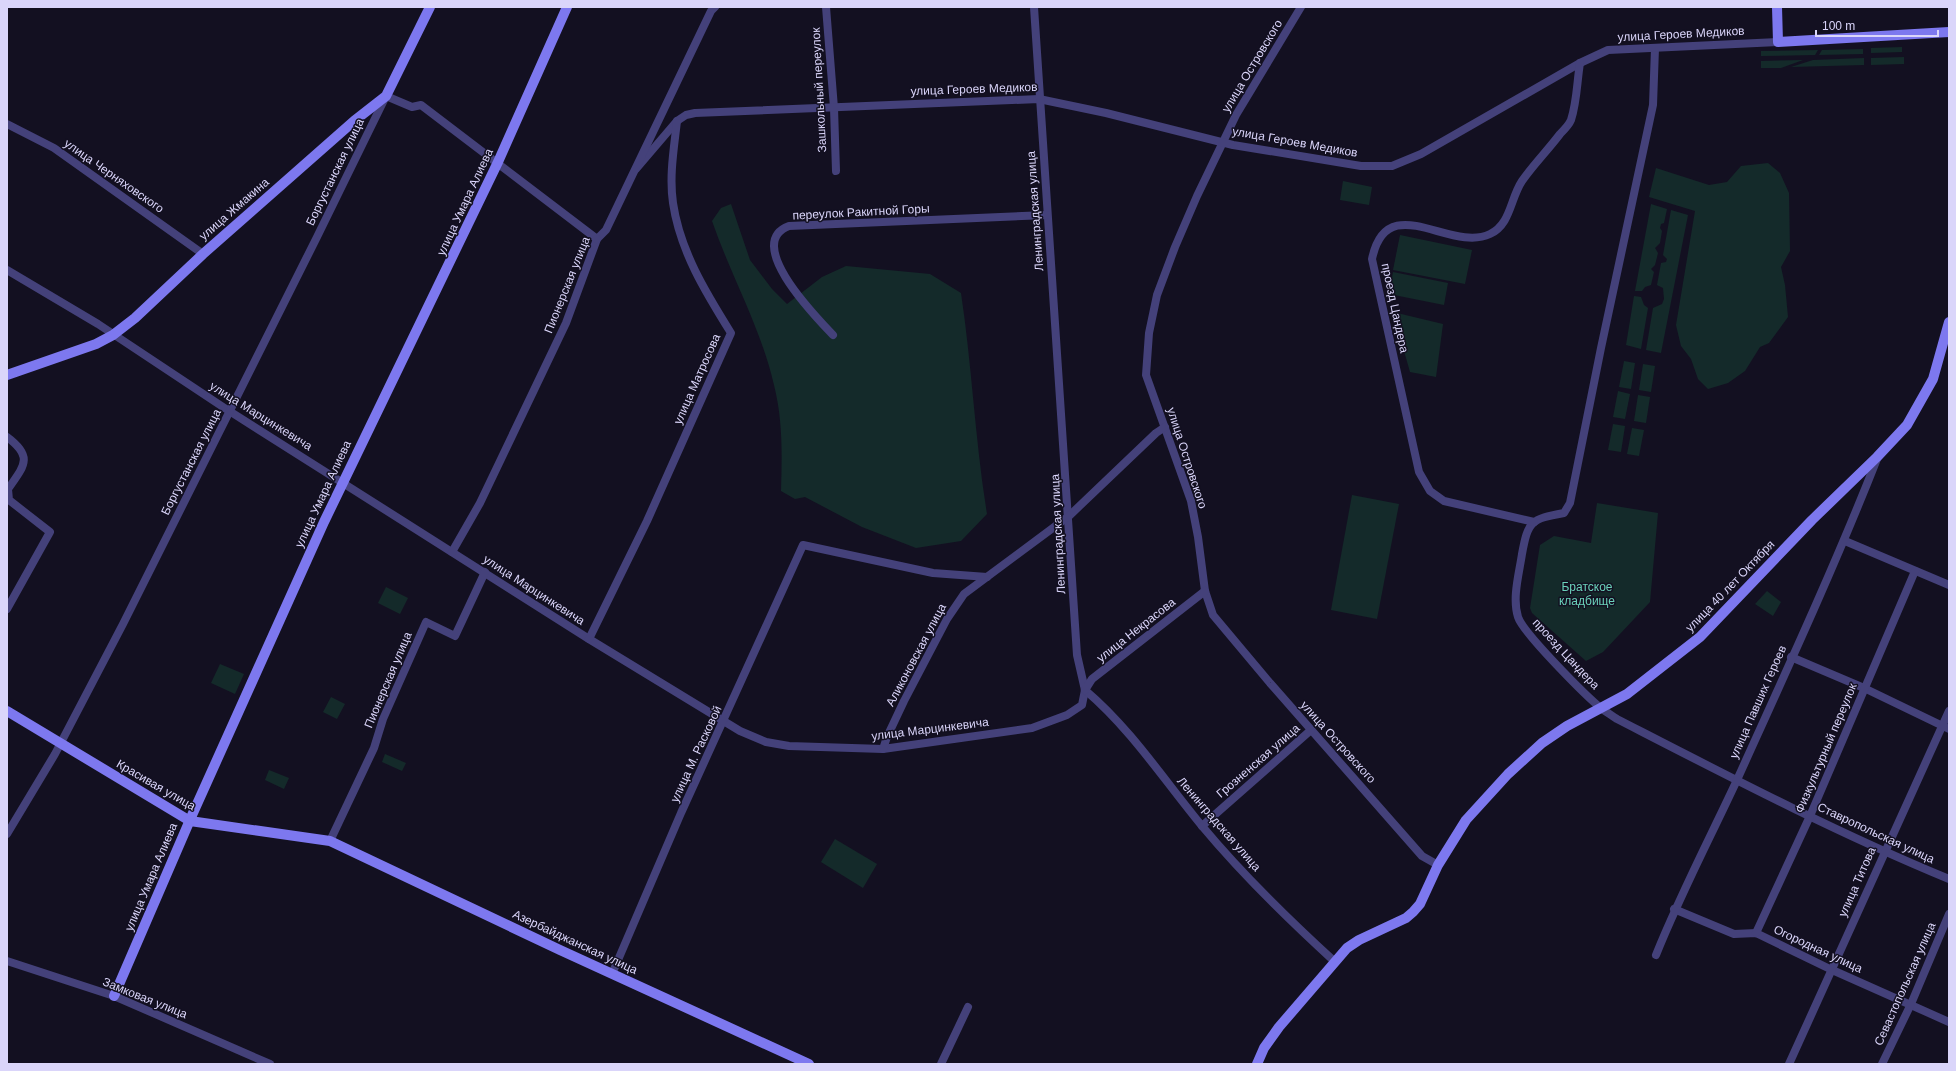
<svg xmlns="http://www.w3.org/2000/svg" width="1956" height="1071" font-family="Helvetica,sans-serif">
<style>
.green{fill:#142a2a}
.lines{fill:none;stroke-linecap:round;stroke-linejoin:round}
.street{stroke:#44417a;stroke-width:8}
.secondary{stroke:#7d78ef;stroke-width:10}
.labels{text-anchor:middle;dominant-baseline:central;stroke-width:3;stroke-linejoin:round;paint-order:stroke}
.street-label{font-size:12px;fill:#dad5fa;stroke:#131021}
.park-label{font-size:12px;fill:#6ad1ba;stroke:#131021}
</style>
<rect width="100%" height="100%" fill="#131021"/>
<g class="green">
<path d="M1902,47V52L1871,53V48Z"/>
<path d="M1863,49V54L1819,55L1822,50Z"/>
<path d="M1818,50L1815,55L1761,56V51Z"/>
<path d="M1904,57V64L1871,65V58Z"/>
<path d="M1864,58V65L1791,67L1813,60Z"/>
<path d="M1803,60L1781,68H1761V61Z"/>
<path d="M1768,163L1780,173L1789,193L1790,251L1781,267L1785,285L1788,317L1769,343L1760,347L1745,371L1728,383L1708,389L1698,379L1691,359L1681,346L1676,325L1695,211L1649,197L1656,168L1709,185L1727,182L1741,166Z"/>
<path d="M1343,181L1372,187L1369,205L1340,200Z"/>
<path d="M731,204L750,260L772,289L787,304L822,277L846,266L930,274L961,293C972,366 975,440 987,514L961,541L916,548L862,527L805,497L795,499L781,491C782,455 783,421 774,385C761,328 731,276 712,221L721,208Z"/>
<path d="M1651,204L1667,209L1664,223L1661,224L1660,228L1662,231L1660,243L1655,248L1658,253L1655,265L1651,269L1654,272L1651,285L1645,287L1642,291H1635Z"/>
<path d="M1671,210L1688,215L1661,353L1646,350L1653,308L1662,304L1664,299L1663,288L1657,285L1661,263L1666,262L1667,259L1663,255Z"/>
<path d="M1400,235L1472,250L1465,284L1393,270Z"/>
<path d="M1393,272L1448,283L1444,305L1389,294Z"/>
<path d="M1634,296L1641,297L1644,305L1648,308L1641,349L1626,345Z"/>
<path d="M1393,312L1443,324L1436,377L1410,372Z"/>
<path d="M1624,361L1635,363L1631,389L1619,387Z"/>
<path d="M1643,364L1655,366L1651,392L1639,390Z"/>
<path d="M1618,391L1630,394L1625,419L1613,417Z"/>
<path d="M1638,395L1650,397L1646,423L1634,421Z"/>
<path d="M1613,424L1625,426L1621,452L1608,450Z"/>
<path d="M1632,428L1644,430L1639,456L1627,454Z"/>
<path d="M1352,495L1399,504L1377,619L1331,610Z"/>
<path d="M1597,503L1658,513L1650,602L1603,652L1586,661L1532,613L1530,608L1540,545L1554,536L1591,543Z"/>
<path d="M386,587L408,598L400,614L378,603Z"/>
<path d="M1767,591L1781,602L1773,616L1755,604Z"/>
<path d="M220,664L244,674L235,694L211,683Z"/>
<path d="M331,697L345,704L337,719L323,712Z"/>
<path d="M385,754L406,763L402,771L382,762Z"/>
<path d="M269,770L289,778L284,789L265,780Z"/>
<path d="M835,839L877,864L863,888L821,862Z"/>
</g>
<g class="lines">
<g class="street">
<path d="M826,7L834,108L836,171"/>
<path d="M1301,7L1236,115L1197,196L1175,247L1157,295L1149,333L1146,375L1191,501L1198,537L1205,591L1213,615L1270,683L1422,856L1438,865"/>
<path d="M1655,48L1653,105L1601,348L1570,503L1564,513C1531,519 1528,521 1522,554C1519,574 1512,598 1518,617C1523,633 1587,697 1602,709C1607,712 1612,716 1617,719C1726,775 1835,832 1949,879"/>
<path d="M7,124L54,148L203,254"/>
<path d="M636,169L677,121L686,115L695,113L1039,99L1106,113L1233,145L1361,166H1392L1421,154L1580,63L1608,50L1778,42"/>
<path d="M7,270L98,324L223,407L589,639L740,731L766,742L789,746L883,749L1032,728L1067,715L1082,705L1085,690L1077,655L1034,7"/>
<path d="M833,335C816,317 743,243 789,226L1047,215"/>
<path d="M7,437C34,457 24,466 8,489L9,500L50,532L7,609"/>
<path d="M1534,522L1444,501L1430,491L1419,472L1372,259C1387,188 1450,253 1490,234C1511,224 1510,199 1522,181C1533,165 1548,150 1560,134C1564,130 1569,125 1571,120C1577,102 1577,81 1580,63"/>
<path d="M1845,541L1949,585"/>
<path d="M452,552L480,503L566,323L597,239L606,230L711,11L715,7"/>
<path d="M589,639L647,521L731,333C706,293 680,251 673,203C669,176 674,148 677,121"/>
<path d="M1791,657L1864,688L1949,729"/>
<path d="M1085,690C1131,729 1164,780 1202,826C1242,874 1288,919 1334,961"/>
<path d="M1085,690L1092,679L1205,591"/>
<path d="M883,749L887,737L904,701L947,619L964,594L1069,516L1156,433L1165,427"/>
<path d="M1202,826L1311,730"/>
<path d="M7,834L55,754L123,624L317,237L386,96L412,107L421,105L597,239"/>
<path d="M330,841L374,748L383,719L426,622L455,636L485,572"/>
<path d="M1674,909L1734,934L1756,933L1830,969L1949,1022"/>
<path d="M1756,933L1810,816L1915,571"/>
<path d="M1656,955C1680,895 1710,838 1737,780C1785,674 1834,568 1877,459"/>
<path d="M7,961L114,996L270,1064"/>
<path d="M612,974L681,813L803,545L933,573L987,577"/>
<path d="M941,1064L968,1007"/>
<path d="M1789,1064L1949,711"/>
<path d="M1882,1064L1911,1004L1949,914"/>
</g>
<g class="secondary">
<path d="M1777,7L1778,42L1949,32"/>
<path d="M7,375L96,344L113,335L135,318L203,254L354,121L386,96L430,7"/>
<path d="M7,711L190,821L330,841L560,950L809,1064"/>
<path d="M114,996L193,813L324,522L498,162L567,7"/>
<path d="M1257,1064L1264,1048L1279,1027L1347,948L1359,940L1406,918L1413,912L1420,904L1438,865L1466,820L1508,774L1542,743L1567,726L1627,694L1700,637L1812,520L1877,457L1907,425L1933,379L1949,322"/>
</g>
</g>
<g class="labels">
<g class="street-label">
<text transform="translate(1681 34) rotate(-3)">улица Героев Медиков</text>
<text transform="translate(1252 66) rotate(-59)">улица Островского</text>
<text transform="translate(974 89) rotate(-2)">улица Героев Медиков</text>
<text transform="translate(819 90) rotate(-93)">Зашкольный переулок</text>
<text transform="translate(1295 142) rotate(10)">улица Героев Медиков</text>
<text transform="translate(335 172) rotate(-64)">Боргустанская улица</text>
<text transform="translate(114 176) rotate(35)">улица Черняховского</text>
<text transform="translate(465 202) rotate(-65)">улица Умара Алиева</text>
<text transform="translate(234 209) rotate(-41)">улица Жмакина</text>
<text transform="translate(1035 211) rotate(-94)">Ленинградская улица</text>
<text transform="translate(861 212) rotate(-3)">переулок Ракитной Горы</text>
<text transform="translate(567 285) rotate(-68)">Пионерская улица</text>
<text transform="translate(1395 308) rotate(78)">проезд Цандера</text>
<text transform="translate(697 379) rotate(-66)">улица Матросова</text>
<text transform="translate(261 416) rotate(32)">улица Марцинкевича</text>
<text transform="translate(1187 458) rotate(72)">улица Островского</text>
<text transform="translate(191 462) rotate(-63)">Боргустанская улица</text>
<text transform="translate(323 494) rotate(-65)">улица Умара Алиева</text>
<text transform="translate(1058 534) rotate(-93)">Ленинградская улица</text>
<text transform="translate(1730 586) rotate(-46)">улица 40 лет Октября</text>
<text transform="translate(534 590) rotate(33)">улица Марцинкевича</text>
<text transform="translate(1136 630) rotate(-38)">улица Некрасова</text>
<text transform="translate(1566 654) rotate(47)">проезд Цандера</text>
<text transform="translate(916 655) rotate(-62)">Аликоновская улица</text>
<text transform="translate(388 680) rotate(-67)">Пионерская улица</text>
<text transform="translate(1758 702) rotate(-66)">улица Павших Героев</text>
<text transform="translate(930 729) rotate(-7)">улица Марцинкевича</text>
<text transform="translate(1338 742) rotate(48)">улица Островского</text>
<text transform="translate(1826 748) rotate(-67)">Физкультурный переулок</text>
<text transform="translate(696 754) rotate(-65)">улица М. Расковой</text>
<text transform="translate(1258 761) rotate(-41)">Грозненская улица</text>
<text transform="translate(156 785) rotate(30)">Красивая улица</text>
<text transform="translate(1219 824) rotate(49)">Ленинградская улица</text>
<text transform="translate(1876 833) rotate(25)">Ставропольская улица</text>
<text transform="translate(151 877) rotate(-67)">улица Умара Алиева</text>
<text transform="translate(1857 882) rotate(-66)">улица Титова</text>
<text transform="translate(575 942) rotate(25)">Азербайджанская улица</text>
<text transform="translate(1818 949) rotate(25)">Огородная улица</text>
<text transform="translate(1905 984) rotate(-66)">Севастопольская улица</text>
<text transform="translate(145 998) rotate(22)">Замковая улица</text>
</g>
<g class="park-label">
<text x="1587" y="587">Братское<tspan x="1587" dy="14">кладбище</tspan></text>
</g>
</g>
<rect width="1956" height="1071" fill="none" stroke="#dad5fa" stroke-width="16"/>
<path d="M1816 30v6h122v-6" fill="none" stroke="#dad5fa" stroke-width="2"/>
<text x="1822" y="30" font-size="12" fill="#dad5fa" stroke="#131021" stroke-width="3" paint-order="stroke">100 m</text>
</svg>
